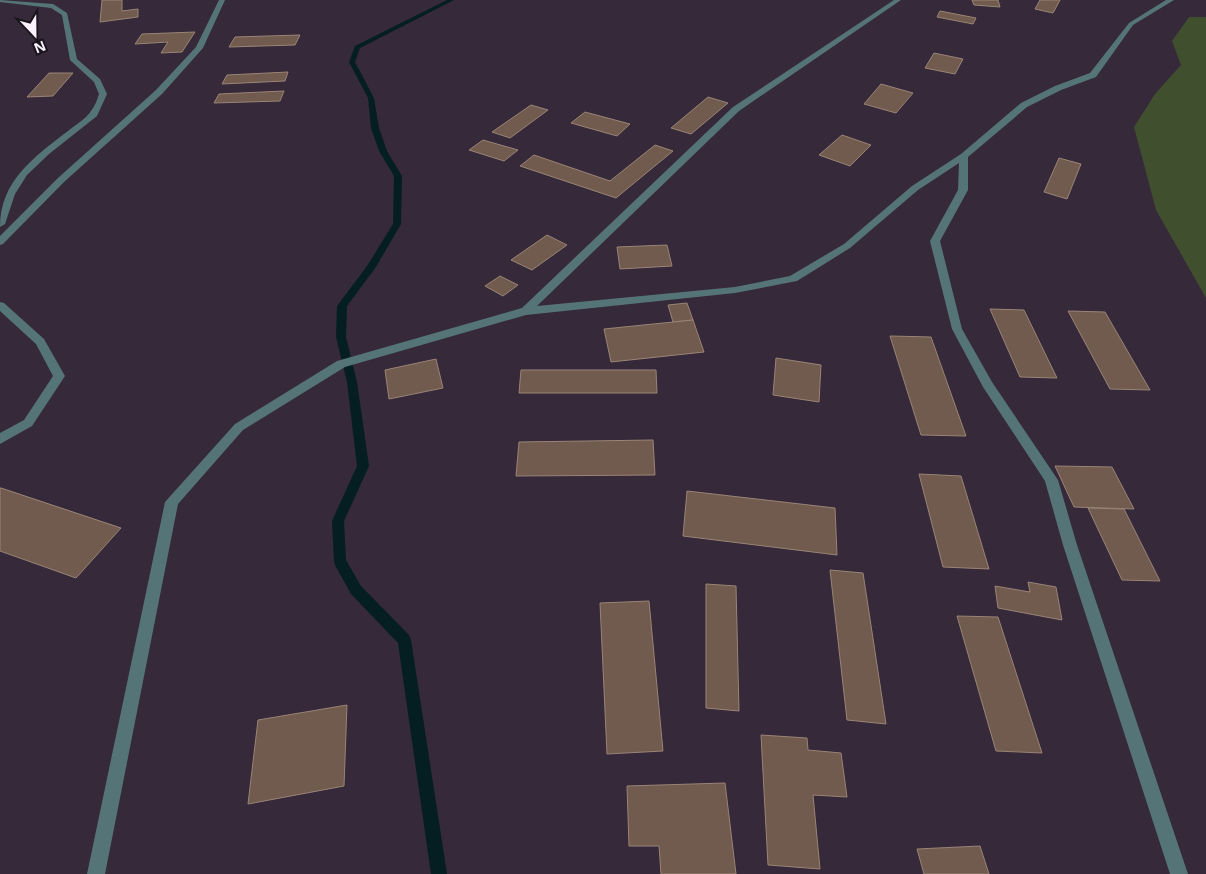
<svg xmlns="http://www.w3.org/2000/svg" width="1206" height="874" font-family="'Open Sans',sans-serif">
<style>
.green{fill:#404f2e}
.lines{fill:none;stroke-linecap:round;stroke-linejoin:round}
.stream{fill:#041e22;fill-rule:evenodd}
.building{fill:#705b4e;stroke:#9a8476}
.minor{fill:#557478;fill-rule:evenodd}
</style>
<rect width="100%" height="100%" fill="#36293a"/>
<path class="green" d="M1189,17H1206V298L1156,210L1134,127L1155,94L1181,65L1172,41Z"/>
<g class="lines">
<path class="stream" d="M447,0H454L360,48L355,62L374,98L379,128L387,151L402,176L401,224L376,267L347,306L346,337L357,382L369,466L344,521L346,560L361,586L409,635L411,640L447,874H431L398,643L351,594L335,565L334,561L332,521L357,466L347,382L336,337L337,306L367,266L393,224L394,176L379,151L371,128L368,98L349,62L355,46Z"/>
</g>
<g class="building">
<path d="M102,0H122V11L138,9V17L100,22Z"/>
<path d="M972,0H998L1000,7L974,5Z"/>
<path d="M1040,0H1060L1053,13L1035,9Z"/>
<path d="M940,11L976,18L973,24L937,17Z"/>
<path d="M195,32L182,52L161,53L168,42L135,44L142,34Z"/>
<path d="M300,35L295,45L229,47L235,37Z"/>
<path d="M934,53L963,59L955,74L925,68Z"/>
<path d="M288,72L285,81L222,84L227,75Z"/>
<path d="M49,73H73L53,96L27,97Z"/>
<path d="M881,84L913,93L896,113L864,104Z"/>
<path d="M284,91L280,101L214,103L219,94Z"/>
<path d="M708,97L728,103L691,134L671,128Z"/>
<path d="M531,105L548,110L510,138L492,132Z"/>
<path d="M585,112L630,124L617,136L571,123Z"/>
<path d="M842,135L871,145L850,166L819,155Z"/>
<path d="M483,140L518,150L504,161L469,150Z"/>
<path d="M655,145L673,151L616,198L520,166L534,155L610,181Z"/>
<path d="M1059,158L1081,164L1067,199L1044,192Z"/>
<path d="M547,235L567,245L532,270L511,260Z"/>
<path d="M667,245L672,266L620,269L617,247Z"/>
<path d="M500,276L518,285L503,296L485,286Z"/>
<path d="M687,303L693,320L673,322L668,305Z"/>
<path d="M990,309L1024,310L1057,378L1020,377Z"/>
<path d="M1068,311L1105,312L1150,390L1110,389Z"/>
<path d="M693,320L704,352L611,362L604,329Z"/>
<path d="M890,336L931,337L966,436L921,435Z"/>
<path d="M776,358L821,365L819,402L773,395Z"/>
<path d="M436,359L443,388L389,399L385,370Z"/>
<path d="M521,370H656L657,393H519Z"/>
<path d="M653,440L655,475L516,476L519,442Z"/>
<path d="M1055,466L1112,467L1134,509L1074,507Z"/>
<path d="M919,474L961,476L989,569L943,567Z"/>
<path d="M0,488H1L121,528L76,578L0,551Z"/>
<path d="M687,491L835,508L837,555L683,536Z"/>
<path d="M1088,508L1124,509L1160,581L1122,580Z"/>
<path d="M830,570L863,573L886,724L847,720Z"/>
<path d="M1028,582L1056,587L1062,620L998,608L995,586L1030,592Z"/>
<path d="M706,584L736,586L739,711L706,708Z"/>
<path d="M649,601L663,751L607,754L600,603Z"/>
<path d="M957,616L998,617L1042,753L996,751Z"/>
<path d="M347,705L344,786L248,804L258,720Z"/>
<path d="M761,735L807,738L808,750L841,753L847,797L813,795L820,869L768,865Z"/>
<path d="M725,783L736,874H661L659,846H629L627,786Z"/>
<path d="M980,846L989,874H924L917,849Z"/>
</g>
<g class="lines">
<g class="minor">
<path d="M0,0L53,4L67,13L77,59L100,79L107,94L97,116L49,154L27,175L15,194L5,224L0,227C0,181 34,157 68,131C75,125 86,119 91,111C95,106 97,100 99,94L94,82L70,60L62,15L51,8L0,2Z"/>
<path d="M219,0H225L203,48L162,94L64,182L3,244L0,245V236L58,178L156,90L196,47Z"/>
<path d="M894,0H901L739,111L537,306L735,287L790,276L844,244L912,186L961,154L1021,103L1055,86L1090,73L1129,23L1166,0H1174L1133,25L1096,77L1061,90L1027,107L968,157V190L940,241L962,329L992,382L1058,480L1077,545L1188,874H1170L1063,545L1045,481L983,387L952,329L930,241L958,190L959,163L918,190L850,248L797,281L735,293L526,315L345,367L243,430L178,504L105,874H87L165,502L235,424L337,361L522,308L733,107Z"/>
<path d="M0,302L4,303L44,339L65,376L32,426L0,444V433L24,420L53,376L36,344L0,311Z"/>
</g>
</g>
<g transform="translate(35 35) rotate(158)" stroke="#1a141c" stroke-width="4" paint-order="stroke">
<path d="M0-4L9 19L0 12L-9 19Z" fill="#faf1fc"/>
<text y="-8" font-size="14" font-weight="bold" text-anchor="middle" fill="#faf1fc">N</text>
</g>
</svg>
